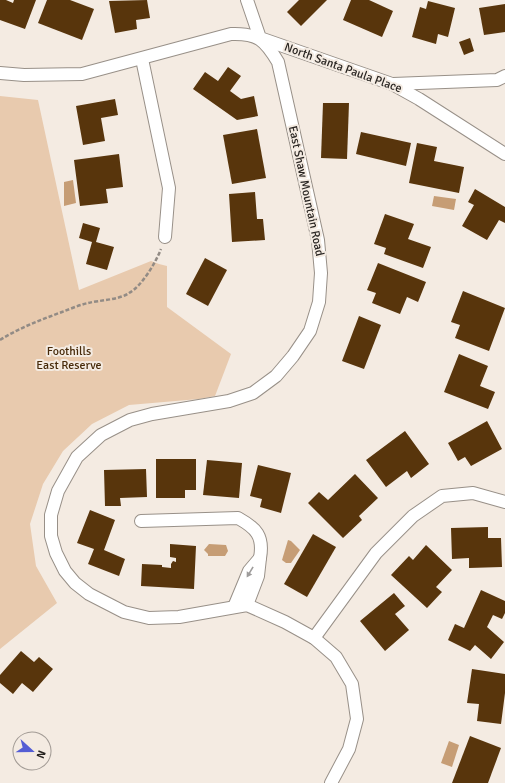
<svg xmlns="http://www.w3.org/2000/svg" width="505" height="783" font-family="Signika,sans-serif">
<style>
.green{fill:#e8caae}
.water{fill:#c69d75}
.building{fill:#58350c}
.lines{fill:none;stroke-linecap:round;stroke-linejoin:round}
.street-casing{stroke:#989088;stroke-width:14}
.path{stroke:#928b85;stroke-width:2.5;stroke-dasharray:4 2;stroke-linecap:butt}
.street{stroke:#fff;stroke-width:12}
.oneway{fill:#9e9c9b}
.labels{text-anchor:middle;dominant-baseline:central;stroke-width:4;stroke-linejoin:round;paint-order:stroke}
.street-label{font-size:12px;fill:#282421;stroke:#f4ebe2}
.park-label{font-size:12px;fill:#472a09;stroke:#f4ebe2}
</style>
<rect width="100%" height="100%" fill="#f4ebe2"/>
<path class="green" d="M0,96L38,100L79,290L151,261L159,264L167,266V307L231,354L215,396L199,399L129,405L92,424L63,451L43,484L30,524L36,566L57,603L0,649Z"/>
<g class="water">
<path d="M73,180L76,203L64,206V182Z"/>
<path d="M434,196L456,199L454,210L432,206Z"/>
<path d="M288,540L291,541L300,550L291,563H286L282,560Z"/>
<path d="M209,544L226,545L228,551L225,556H208V554L204,550Z"/>
<path d="M449,741L459,745L452,767L441,763Z"/>
</g>
<g class="building">
<path d="M0,0H6L13,3L14,0H36L25,29L0,20Z"/>
<path d="M47,0H70L94,9L82,40L38,23Z"/>
<path d="M147,0L150,18L136,20L137,29L115,33L109,1Z"/>
<path d="M299,0H327L301,26L287,12Z"/>
<path d="M351,0H369L393,11L382,37L343,20Z"/>
<path d="M428,1L455,8L448,37L438,34L436,44L412,37L420,7L426,9Z"/>
<path d="M505,4V32L484,35L479,8Z"/>
<path d="M470,38L474,51L464,55L459,42Z"/>
<path d="M228,67L241,76L230,91L241,99L254,96L258,116L237,120L193,89L205,72L218,81Z"/>
<path d="M115,99L118,115L101,118L105,141L83,145L76,106Z"/>
<path d="M323,103H349L347,159L321,158Z"/>
<path d="M257,129L266,178L232,184L223,135Z"/>
<path d="M361,132L411,143L406,166L356,154Z"/>
<path d="M417,143L437,147L434,161L464,167L459,193L409,183Z"/>
<path d="M119,154L123,187L106,189L108,203L80,206L74,160Z"/>
<path d="M475,189L505,207V223L499,220L487,240L462,226L474,205L468,202Z"/>
<path d="M255,192L257,219H263L265,240L232,242L229,194Z"/>
<path d="M385,214L414,224L408,239L431,247L423,268L384,254L386,248L374,244Z"/>
<path d="M83,223L100,228L96,242L114,247L107,270L86,264L92,242L79,238Z"/>
<path d="M205,258L227,270L208,306L186,294Z"/>
<path d="M378,263L426,282L418,302L407,297L400,314L372,303L376,293L367,290Z"/>
<path d="M463,291L505,308L489,351L455,338L460,325L451,322Z"/>
<path d="M359,316L381,325L364,369L342,361Z"/>
<path d="M459,354L488,366L480,386L495,392L488,409L444,392Z"/>
<path d="M487,421L502,449L471,466L465,457L458,461L448,443Z"/>
<path d="M405,431L429,464L411,478L407,471L386,487L366,460Z"/>
<path d="M156,459H196V490H185V498H156Z"/>
<path d="M207,460L242,463L239,498L203,495Z"/>
<path d="M258,465L291,473L281,513L260,507L262,499L250,496Z"/>
<path d="M146,469L147,497L120,498L121,506H105L104,470Z"/>
<path d="M355,474L378,498L359,516L362,520L343,538L308,503L319,492L328,500Z"/>
<path d="M90,510L115,520L104,550L125,559L119,576L88,564L94,549L77,543Z"/>
<path d="M488,527V538H501L502,567L469,568V558L452,559L451,528Z"/>
<path d="M313,534L336,547L307,597L284,584Z"/>
<path d="M170,544L196,546L194,589L141,586L142,564L162,565V567L171,568V564L173,561L176,562V558L170,557Z"/>
<path d="M426,545L452,570L436,587L442,592L427,608L391,575L409,556L413,560Z"/>
<path d="M481,590L505,601V613L502,619L493,615L487,627L504,642L491,659L475,645L470,651L448,640L455,624L464,628Z"/>
<path d="M394,593L405,606L395,614L409,630L385,651L360,621Z"/>
<path d="M21,651L34,662L39,657L53,669L33,692L22,683L13,694L0,683V675Z"/>
<path d="M472,669L505,674V693L501,724L477,721L479,704L467,703Z"/>
<path d="M470,736L501,748L488,783H452Z"/>
</g>
<g class="lines">
<g class="street-casing">
<g id="street">
<path d="M247,0L260,38L392,84L419,99L505,154"/>
<path d="M142,59L169,188L165,237"/>
<path d="M0,73L24,75L82,74L231,34C258,33 265,40 278,62L318,240L321,273L319,302L310,331L293,356L276,376L253,393L229,401L152,414L130,420L101,435L77,457L58,491L51,515V536L56,553L65,571L75,583L89,594L124,612L149,618L179,617L247,605L285,622L314,638L336,657L352,684L357,719L349,749L331,783"/>
<path d="M393,84L497,80L505,76"/>
<path d="M141,521L238,518C256,528 264,536 260,558"/>
<path d="M234,607L249,571L260,558L258,576L247,605"/>
<path d="M314,638L376,553L413,516L442,496L473,493L505,502"/>
</g>
</g>
<path class="path" d="M0,340C19,328 40,320 62,312C70,309 79,305 88,303C100,300 119,300 129,293C142,286 156,262 161,249"/>
<use href="#street" class="street"/>
</g>
<defs><path id="oneway-solid" d="M-6-.8H1V-3.2L6.5 0L1 3.2V.8H-6Z"/></defs>
<use class="oneway" href="#oneway-solid" transform="translate(250 572) rotate(121)"/>
<g class="labels">
<g class="street-label">
<text transform="translate(343 68) rotate(20)">North Santa Paula Place</text>
<text transform="translate(306 191) rotate(78)">East Shaw Mountain Road</text>
</g>
<g class="park-label">
<text x="69" y="351">Foothills<tspan x="69" dy="14">East Reserve</tspan></text>
</g>
</g>
<g transform="translate(32 751) rotate(111)"><circle r="19" fill="#f4ebe2" stroke="#a29b95"/>
<path d="M0-3L7 15L0 10L-7 15Z" fill="#545dd4"/>
<text y="-6" font-size="11" font-weight="bold" text-anchor="middle" fill="#282421">N</text>
</g>
</svg>
